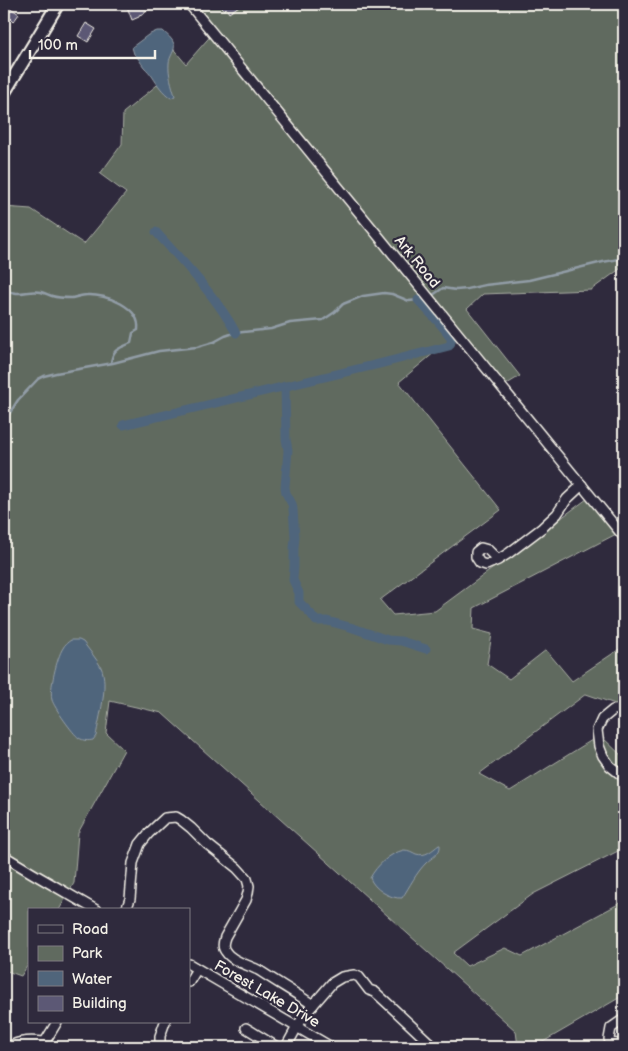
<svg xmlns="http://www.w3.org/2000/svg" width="628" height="1051" font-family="'Balsamiq Sans',sans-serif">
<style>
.green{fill:#606a5f;stroke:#aaaea4}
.water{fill:#50657b;stroke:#929da7}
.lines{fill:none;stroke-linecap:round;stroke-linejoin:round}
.stream{stroke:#929da7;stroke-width:2.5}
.canal{stroke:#50657b;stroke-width:9}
.building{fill:#5c5875;stroke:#f4f1e8}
.minor-casing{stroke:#f4f1e8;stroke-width:12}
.major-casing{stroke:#f4f1e8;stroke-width:15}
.minor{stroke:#2f2a3d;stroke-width:9}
.major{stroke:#2f2a3d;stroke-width:11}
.labels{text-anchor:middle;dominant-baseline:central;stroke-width:4.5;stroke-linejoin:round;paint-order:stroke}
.street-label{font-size:15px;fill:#f4f1e8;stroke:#2f2a3d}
</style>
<rect width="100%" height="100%" fill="#2f2a3d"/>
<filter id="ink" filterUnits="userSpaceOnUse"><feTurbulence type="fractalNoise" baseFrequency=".02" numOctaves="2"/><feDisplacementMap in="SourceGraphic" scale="10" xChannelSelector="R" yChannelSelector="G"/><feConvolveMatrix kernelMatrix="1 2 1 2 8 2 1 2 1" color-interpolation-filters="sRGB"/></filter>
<g filter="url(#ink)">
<path class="green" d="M191,4H624V266L591,290L483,294L467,309L520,376L502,387L458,333L399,382L501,510L380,600L393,615L435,611L591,496L620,532L474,608L473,629L492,634L487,664L509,679L546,650L572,681L624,646V707L586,694L479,774L510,791L600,735L624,758V848L533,894L453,953L467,966L505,948L522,956L624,901V995L536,1046V1047H518L516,1031L162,713L110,701L106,733L124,750L78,833L74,883L59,910H29V963L21,976L4,970V527L10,522L4,513V207L31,209L84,244L126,193L100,174L122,144L123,113L162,81L165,39L186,64L214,32Z"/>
<g class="water">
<path d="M157,31H163C167,35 172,38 174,44C176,50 169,57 169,63C168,74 172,85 175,96L171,98C162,92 158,85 152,76C150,73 147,70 144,67C140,62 139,58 134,54L132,47L148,35Z"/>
<path d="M71,640H79L83,642C89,650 96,658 101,667C109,685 99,718 96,736L93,740C88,741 84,741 79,738C73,734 54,707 52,700C49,690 57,657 63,648C65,644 68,642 71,640Z"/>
<path d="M439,845H440C441,854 432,857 426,863C416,873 410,886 402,898C390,899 374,889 370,878C377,865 390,853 404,850C409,850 412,852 416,854C426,857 432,850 439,845Z"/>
</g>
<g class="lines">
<g class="stream">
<path d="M4,289C20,298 27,289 41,292C45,293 49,295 52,296C58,298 66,298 72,298C77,297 82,295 87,295C106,294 141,307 138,330L133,333L131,343C119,349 113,348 111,363"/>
<path d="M433,295L443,288L456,290L467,289L485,285L529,280L603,262L624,258"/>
<path d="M4,422L18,400L38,379L44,376L56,373L113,363L159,351L197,347L214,342L225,336L234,333L271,329L290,323L323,320L335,312L343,304L363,296L384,293L392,294L409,301L418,300"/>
</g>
<g class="canal">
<path d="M156,232C183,262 217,297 236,333"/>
<path d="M285,386L286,439L288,450L285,487L286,493L292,504L293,509L295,537L294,548V567L293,580L299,593V602L311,614L316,621H327L350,627L388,640L401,641L426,649"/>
<path d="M123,425L379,364L449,346C449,345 451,344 451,342C453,335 424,307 418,300"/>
</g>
</g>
<g class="building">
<path d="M5,4L19,14L14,21L11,18L8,22L4,19V6Z"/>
<path d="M126,4H164L145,11V13L139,15V17L132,20Z"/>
<path d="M219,4H237L239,6L229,13L226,8L224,10Z"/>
<path d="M86,23L96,29L88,42L78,36Z"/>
</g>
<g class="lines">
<g class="minor-casing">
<g id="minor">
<path d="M189,4L624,537"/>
<path d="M498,560L488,550L481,548L476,552V557L480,563L486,565L498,560L509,553L542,528L557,514L567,499L582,485"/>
<path d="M624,709L613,710L602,719L597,730L599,746L603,756L610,766L624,777"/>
<path d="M4,856L32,873L96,910"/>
<path d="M126,910L130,899L133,863L140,844L149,833L165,818L176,817L181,820L191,828L207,844L237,868L247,879L249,886L248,893L246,900L225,937C223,943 222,947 226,952C232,962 250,965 260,971C278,983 296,993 313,1005"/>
<path d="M189,964L331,1047"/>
<path d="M189,982L197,969"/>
<path d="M624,1019L611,1028L609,1039L611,1043L624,1045"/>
<path d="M246,1028L277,1047"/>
<path d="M43,1045L57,1022"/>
<path d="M9,1047C20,1040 33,1041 45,1042"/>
<path d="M160,1047V1036L165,1022"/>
<path d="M286,1047L297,1027L306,1013L332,983L342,977L354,975L359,977L369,990L375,992L386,1002L434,1047"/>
</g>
</g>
<g class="major-casing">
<path id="major" d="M4,93L58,4"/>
</g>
<use href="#minor" class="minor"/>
<use href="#major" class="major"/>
</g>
</g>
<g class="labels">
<g class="street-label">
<text transform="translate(417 262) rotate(51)">Ark Road</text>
<text transform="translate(267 994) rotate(30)">Forest Lake Drive</text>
</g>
</g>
<rect width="628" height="1051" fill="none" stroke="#2f2a3d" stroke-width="20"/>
<rect x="10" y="10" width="608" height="1031" fill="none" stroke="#f4f1e8" stroke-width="2" filter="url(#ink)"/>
<rect x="28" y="908" width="162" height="115" fill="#2f2a3d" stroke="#7e7a81"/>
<rect x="38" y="925" width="25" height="8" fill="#2f2a3d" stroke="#7e7a81"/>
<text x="72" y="934" font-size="15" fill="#f4f1e8">Road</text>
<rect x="38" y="946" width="25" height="15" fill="#606a5f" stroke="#7e7a81"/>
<text x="72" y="958" font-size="15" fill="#f4f1e8">Park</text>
<rect x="38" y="971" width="25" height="15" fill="#50657b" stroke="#7e7a81"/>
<text x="72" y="984" font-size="15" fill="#f4f1e8">Water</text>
<rect x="38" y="996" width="25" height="15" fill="#5c5875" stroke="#7e7a81"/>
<text x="72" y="1008" font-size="15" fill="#f4f1e8">Building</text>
<path d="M30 50v8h125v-8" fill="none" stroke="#f4f1e8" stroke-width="2.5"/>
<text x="38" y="50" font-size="15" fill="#f4f1e8" stroke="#2f2a3d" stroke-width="4" paint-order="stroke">100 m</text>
</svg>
